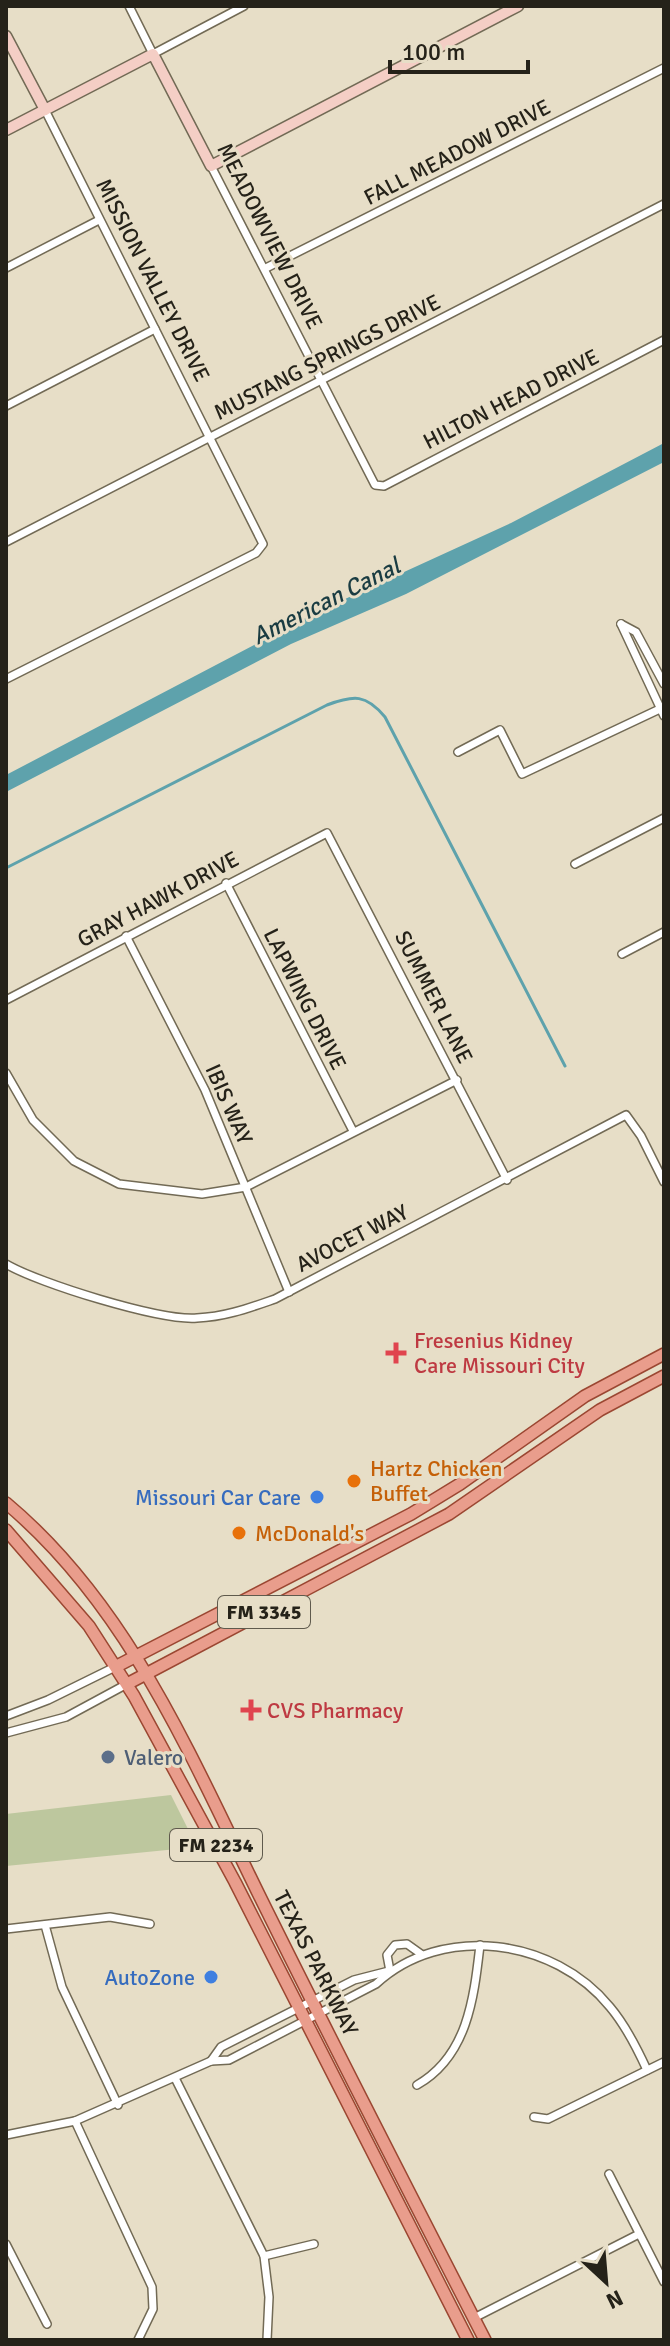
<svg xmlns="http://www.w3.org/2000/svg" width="670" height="2346" font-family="Signika,sans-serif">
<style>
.green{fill:#bdc79e}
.water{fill:#5ea2ac}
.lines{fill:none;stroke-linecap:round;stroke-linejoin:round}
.stream{stroke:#5ea2ac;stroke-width:3}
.street-casing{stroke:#726a55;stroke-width:10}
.secondary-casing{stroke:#726a55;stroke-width:13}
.primary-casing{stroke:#9b4732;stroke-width:14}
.street{stroke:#fff;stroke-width:7}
.secondary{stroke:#f4cec5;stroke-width:10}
.primary{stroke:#e99d8c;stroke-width:11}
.health-dot{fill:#e0444e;stroke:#e7dec7;stroke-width:3}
.food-dot{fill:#e8710a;stroke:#e7dec7;stroke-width:3}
.shop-dot{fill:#3f7fe0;stroke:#e7dec7;stroke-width:3}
.service-dot{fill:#5c6f8a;stroke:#e7dec7;stroke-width:3}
.labels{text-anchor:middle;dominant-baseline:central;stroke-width:6;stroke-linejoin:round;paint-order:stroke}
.shield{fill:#e7dec7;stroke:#5f5a4d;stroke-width:2}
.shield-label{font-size:20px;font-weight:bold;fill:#252219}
.street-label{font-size:22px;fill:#252219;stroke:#e7dec7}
.health-label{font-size:22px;fill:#be3a42;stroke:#e7dec7;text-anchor:start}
.food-label{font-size:22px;fill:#c56008;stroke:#e7dec7;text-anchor:start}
.shop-label{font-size:22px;fill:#366cbe;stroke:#e7dec7;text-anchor:end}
.service-label{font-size:22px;fill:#4e5e75;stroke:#e7dec7;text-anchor:start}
.water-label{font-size:24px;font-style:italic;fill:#1a3c42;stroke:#e7dec7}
</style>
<rect width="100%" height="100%" fill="#e7dec7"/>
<path class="green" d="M171,1795L197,1847L6,1866V1814Z"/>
<path class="water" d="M664,443V462L406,594L291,644L6,792V775L321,610L511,523Z"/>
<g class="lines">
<path class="stream" d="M6,868L327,705C354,695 366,694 385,717L565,1066"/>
<g class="street-casing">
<g id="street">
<path d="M129,6L153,54L244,6"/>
<path d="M211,166L375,485L384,486L664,340"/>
<path d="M6,268L99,220"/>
<path d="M266,268L664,68"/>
<path d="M6,406L155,329"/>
<path d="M6,542L664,204"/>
<path d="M621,624L664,716"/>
<path d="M621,624L636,632L664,684"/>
<path d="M6,679L256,553L263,544L45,110"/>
<path d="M458,752L500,730L522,774L664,707"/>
<path d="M575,864L664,818"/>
<path d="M226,883L353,1131"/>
<path d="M126,936L205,1090L289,1292"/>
<path d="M622,954L664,932"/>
<path d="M6,1000L327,833L507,1180"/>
<path d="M6,1073L33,1120L74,1161L119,1184L202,1194L246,1187L457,1080"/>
<path d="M6,1264C38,1283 160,1321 197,1318C225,1317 249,1308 275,1299L626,1115L641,1136L664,1182"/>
<path d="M6,1716L48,1700L117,1666"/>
<path d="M6,1733L66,1717L127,1684"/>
<path d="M45,1925L62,1987L118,2105"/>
<path d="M6,1929L110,1917L150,1924"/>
<path d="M390,1971L387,1955L395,1945L407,1944L421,1954"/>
<path d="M211,2061L221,2047L354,1980L389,1971"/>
<path d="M175,2078L264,2256L269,2297L267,2340"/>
<path d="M417,2085C468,2056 474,1997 480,1945"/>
<path d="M534,2117L548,2119L664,2062"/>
<path d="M75,2121L152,2287L153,2309L138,2340"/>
<path d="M6,2135L75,2121L211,2061L229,2060L376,1984C442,1923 554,1938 610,2007C626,2026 637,2048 647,2070"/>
<path d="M609,2174L664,2282"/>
<path d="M6,2244L47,2324"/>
<path d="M264,2256L314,2244"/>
<path d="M474,2318L639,2234"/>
</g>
</g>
<g class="secondary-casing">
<g id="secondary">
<path d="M6,36L45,110"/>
<path d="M6,130L153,54L211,166L518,6"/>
</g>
</g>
<g class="primary-casing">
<g id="primary">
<path d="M6,1503C135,1611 197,1772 271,1919C341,2060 413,2200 485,2340"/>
<path d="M6,1530L89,1626L134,1696L235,1882L468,2340"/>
<path d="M117,1666L411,1514L460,1484L585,1396L664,1354"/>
<path d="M127,1684L449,1514L600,1410L664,1376"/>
</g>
</g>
<use href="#street" class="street"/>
<use href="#secondary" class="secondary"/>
<use href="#primary" class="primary"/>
</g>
<g class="health-dot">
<path d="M392 1341h8v8h8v8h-8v8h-8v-8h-8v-8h8z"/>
<path d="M247 1698h8v8h8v8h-8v8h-8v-8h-8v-8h8z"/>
</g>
<g class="food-dot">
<circle cx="354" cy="1481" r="8"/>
<circle cx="239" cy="1533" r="8"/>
</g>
<g class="shop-dot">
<circle cx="317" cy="1497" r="8"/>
<circle cx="211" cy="1977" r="8"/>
</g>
<circle class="service-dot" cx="108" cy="1757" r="8"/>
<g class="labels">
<g class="shield">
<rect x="218" y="1596" width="92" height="32" rx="6"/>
<rect x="170" y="1829" width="92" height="32" rx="6"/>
</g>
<g class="shield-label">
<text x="264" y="1612">FM 3345</text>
<text x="216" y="1845">FM 2234</text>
</g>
<g class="street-label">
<text transform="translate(457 152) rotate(-27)">FALL MEADOW DRIVE</text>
<text transform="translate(270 236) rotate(63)">MEADOWVIEW DRIVE</text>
<text transform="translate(153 280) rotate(63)">MISSION VALLEY DRIVE</text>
<text transform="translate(327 357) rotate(-27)">MUSTANG SPRINGS DRIVE</text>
<text transform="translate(511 399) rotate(-27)">HILTON HEAD DRIVE</text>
<text transform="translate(158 899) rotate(-28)">GRAY HAWK DRIVE</text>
<text transform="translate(434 997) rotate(63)">SUMMER LANE</text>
<text transform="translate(305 999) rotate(63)">LAPWING DRIVE</text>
<text transform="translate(229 1104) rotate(66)">IBIS WAY</text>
<text transform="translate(352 1238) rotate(-27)">AVOCET WAY</text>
<text transform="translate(316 1963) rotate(63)">TEXAS PARKWAY</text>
</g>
<g class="health-label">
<text x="414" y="1340">Fresenius Kidney<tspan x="414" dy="25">Care Missouri City</tspan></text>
<text x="267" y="1710">CVS Pharmacy</text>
</g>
<g class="food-label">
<text x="370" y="1468">Hartz Chicken<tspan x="370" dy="25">Buffet</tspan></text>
<text x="255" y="1533">McDonald's</text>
</g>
<g class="shop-label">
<text x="301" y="1497">Missouri Car Care</text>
<text x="195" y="1977">AutoZone</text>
</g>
<g class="service-label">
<text x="124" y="1757">Valero</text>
</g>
<g class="water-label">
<text transform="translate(326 601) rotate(-27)">American Canal</text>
</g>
</g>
<rect width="670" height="2346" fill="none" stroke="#252219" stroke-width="16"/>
<g transform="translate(606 2282) rotate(154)" stroke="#e7dec7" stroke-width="6" paint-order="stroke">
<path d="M0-6L14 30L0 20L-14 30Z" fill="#252219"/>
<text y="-12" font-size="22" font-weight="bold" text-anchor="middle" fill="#252219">N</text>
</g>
<path d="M390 60v12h138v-12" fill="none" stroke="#252219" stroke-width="4"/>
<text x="402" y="60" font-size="24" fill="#252219" stroke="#e7dec7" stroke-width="6" paint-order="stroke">100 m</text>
</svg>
